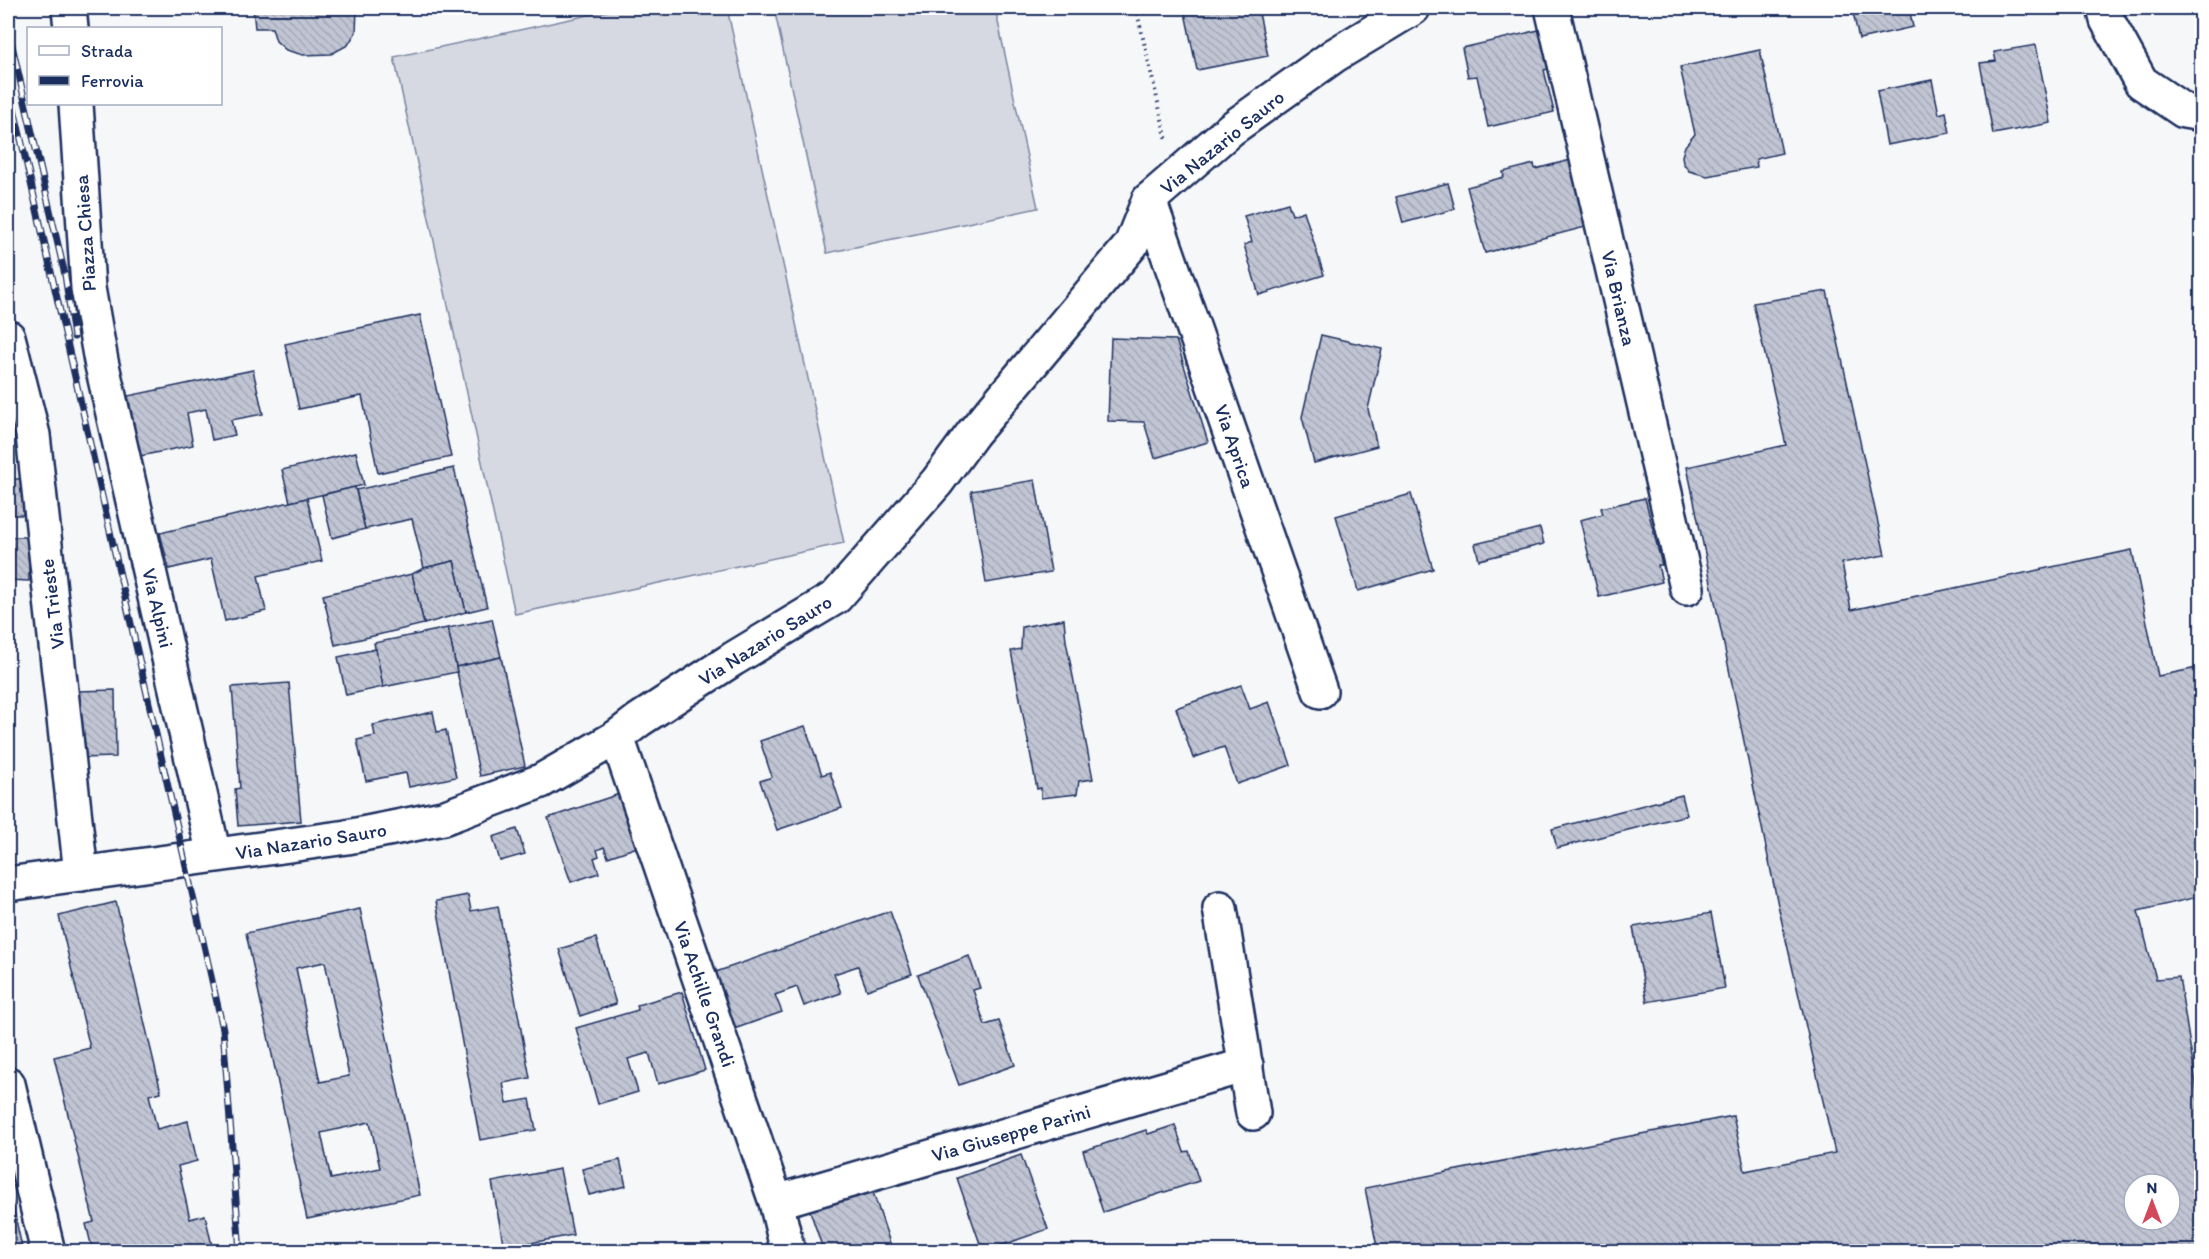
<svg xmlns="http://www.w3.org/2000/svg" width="2209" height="1259" font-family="Itim,sans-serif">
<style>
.pitch{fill:#d6d9e2;stroke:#7884a0;stroke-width:1.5}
.building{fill:url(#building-back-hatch);stroke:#1b2f5e;stroke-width:1.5;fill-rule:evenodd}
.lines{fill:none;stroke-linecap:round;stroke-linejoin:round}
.minor-casing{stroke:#1b2f5e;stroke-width:38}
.path{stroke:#1b2f5e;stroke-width:4;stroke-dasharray:1.5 4.5;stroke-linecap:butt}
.minor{stroke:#fff;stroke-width:33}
.rail-casing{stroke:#1b2f5e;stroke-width:7}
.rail{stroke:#fff;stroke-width:4.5;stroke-dasharray:14;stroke-linecap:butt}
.labels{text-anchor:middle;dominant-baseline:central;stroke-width:6;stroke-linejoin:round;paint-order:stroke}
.street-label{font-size:20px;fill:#1b2f5e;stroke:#fff}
</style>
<defs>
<pattern id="building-back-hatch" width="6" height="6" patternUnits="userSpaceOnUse" patternTransform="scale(1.5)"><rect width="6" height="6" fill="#c0c4d3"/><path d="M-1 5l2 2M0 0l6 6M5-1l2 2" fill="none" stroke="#a4a9b8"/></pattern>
</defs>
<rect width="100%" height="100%" fill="#f6f7f9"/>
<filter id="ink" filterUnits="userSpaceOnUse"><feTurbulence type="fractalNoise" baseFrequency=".0167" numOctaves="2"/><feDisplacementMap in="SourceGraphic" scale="12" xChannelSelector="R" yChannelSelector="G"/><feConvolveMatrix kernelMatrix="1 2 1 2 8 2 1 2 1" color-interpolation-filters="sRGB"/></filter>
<g filter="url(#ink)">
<g class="pitch">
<path d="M621,8H727L844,543L515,614L394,57Z"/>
<path d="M774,8H995L1038,208L827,253Z"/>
</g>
<g class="building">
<path d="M253,8H395V9H357L356,32L348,45L331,54L303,55L286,50L276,41L272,28H255Z"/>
<path d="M1184,8H1258L1268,56L1197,70Z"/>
<path d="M1852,8H1909L1913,27L1859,39Z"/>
<path d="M1539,30L1548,69L1544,70L1554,112L1488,127L1477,76L1468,77L1462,48Z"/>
<path d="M2036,45L2051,123L1993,134L1980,63L1996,61L1994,52Z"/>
<path d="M1760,50L1782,153L1756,159L1757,167L1707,176L1689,171L1683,163L1682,156L1685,146L1695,134L1680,67Z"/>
<path d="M1932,80L1939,114L1946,112L1950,133L1887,145L1877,91Z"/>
<path d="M1575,159L1593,225L1485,253L1467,187L1504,177L1503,172L1534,164L1535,169Z"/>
<path d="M1448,183L1455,209L1403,223L1396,197Z"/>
<path d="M1288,203L1292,215L1304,211L1324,275L1259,295L1244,245L1252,242L1244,216Z"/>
<path d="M1827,291L1885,555L1842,563L1851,610L2132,550L2158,676L2202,667V896L2138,911L2156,979L2179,977L2202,1121L2201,1252H1378L1365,1188L1733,1116L1745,1171L1835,1153L1778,905L1687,467L1786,445L1753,303ZM2134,1184H2170V1220H2134Z"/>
<path d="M420,315L451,457L378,473L362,396L299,409L285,344Z"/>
<path d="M1321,335L1382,349L1368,409L1377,446L1314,463L1302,417Z"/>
<path d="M1111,338L1176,340L1208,442L1155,458L1144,422L1108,421Z"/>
<path d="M253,370L263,414L231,420L235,435L212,440L206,409L187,413L193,445L140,456L128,396Z"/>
<path d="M8,422L13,461H8Z"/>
<path d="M356,452L364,485L290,502L282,470Z"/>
<path d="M454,468L487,607L466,612L454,561L424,568L412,519L365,529L356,490Z"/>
<path d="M8,479H24L23,515H8Z"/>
<path d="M1035,480L1051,572L986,583L971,491Z"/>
<path d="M355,487L365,529L332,538L322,495Z"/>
<path d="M1411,494L1433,569L1358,591L1336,516Z"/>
<path d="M307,498L322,561L258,576L266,611L225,621L211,559L169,569L160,533Z"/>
<path d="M1645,498L1662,565H1658L1662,582L1599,597L1580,520L1603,514L1601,508Z"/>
<path d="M1540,528L1544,544L1479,560L1475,544Z"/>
<path d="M8,537H29V581L8,580Z"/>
<path d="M454,561L466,612L424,624L412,574L424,568Z"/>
<path d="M412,574L424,624L335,645L323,595Z"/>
<path d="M492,619L501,657L456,667L448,628Z"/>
<path d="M1064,619L1066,641L1093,779L1079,781L1077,794L1041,798V788L1037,789L1011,651L1021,649L1022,627Z"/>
<path d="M448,628L457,672L383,687L374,643Z"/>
<path d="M376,649L383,687L346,695L338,657Z"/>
<path d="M501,657L525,766L480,776L456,667Z"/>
<path d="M289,683L301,821L238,826L235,789L240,788L232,687Z"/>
<path d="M1241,685L1250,709L1269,702L1291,765L1237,784L1224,747L1193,758L1176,708Z"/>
<path d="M115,690L116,757L78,758L76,691Z"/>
<path d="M433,712L437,732L446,730L456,777L409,787L406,773L366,781L357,740L375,736L373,725Z"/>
<path d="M805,726L822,775L830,772L842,808L777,830L760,781L772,777L760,741Z"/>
<path d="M631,790L649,843L608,857L604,847L597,850L599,856L594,858L599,873L571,882L548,818Z"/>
<path d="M1682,795L1687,815L1557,848L1552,829Z"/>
<path d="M517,829L525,854L500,861L493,837Z"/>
<path d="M468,895L471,911L498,906L530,1078L503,1083L507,1103L530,1099L536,1130L480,1140L436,901Z"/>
<path d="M116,902L161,1092L149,1095L157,1129L188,1121L197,1161L178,1166L190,1219L205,1215L213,1250L206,1252H134L133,1247L116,1252H93L86,1224L94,1222L54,1057L90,1048L59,916Z"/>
<path d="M360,909L420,1195L307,1219L246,933ZM325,962L349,1076L320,1082L296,968ZM370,1122L380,1168L331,1179L321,1133Z"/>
<path d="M890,911L912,974L867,990L858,966L834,974L841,993L804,1006L797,987L775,995L782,1012L734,1029L713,973Z"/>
<path d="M1711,913L1725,988L1647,1002L1633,927Z"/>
<path d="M596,938L616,1004L580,1016L559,949Z"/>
<path d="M969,956L980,988L973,990L985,1025L999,1021L1015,1065L959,1085L918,975Z"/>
<path d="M682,992L705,1070L658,1084L649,1053L628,1059L638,1092L598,1104L576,1028L638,1010L637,1005Z"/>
<path d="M1175,1125L1184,1152L1189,1151L1199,1181L1103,1212L1083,1151L1146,1130L1148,1134Z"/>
<path d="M1021,1155L1048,1229L983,1252L957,1178Z"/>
<path d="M620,1160L626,1186L589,1195L582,1169Z"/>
<path d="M560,1169L573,1235L504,1248L492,1182Z"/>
<path d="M8,1183L23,1252H8Z"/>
<path d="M871,1186L893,1252H824L809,1208Z"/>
<path d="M957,1245L960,1252H947L946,1249Z"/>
</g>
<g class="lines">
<g class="minor-casing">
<g id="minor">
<path d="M69,8L71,28"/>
<path d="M1552,8L1687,588"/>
<path d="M2104,8L2107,20L2141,82L2184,111L2202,114"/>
<path d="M76,104L88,288L101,361L214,855"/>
<path d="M1149,200L1320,691"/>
<path d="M8,337L33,435L81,874"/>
<path d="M617,737L776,1202L788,1252"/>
<path d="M8,884L347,837L443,818L541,781L617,737L639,720L733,659L836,597L937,482L973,433L1131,245L1149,200L1231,129L1335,55L1413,8"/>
<path d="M1220,908L1253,1113"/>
<path d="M8,1084L48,1252"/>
<path d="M776,1202L1246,1065"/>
</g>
</g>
<path class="path" d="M1136,8L1167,141"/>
<use href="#minor" class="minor"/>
<g class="rail-casing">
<g id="rail">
<path d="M8,28L65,275L74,337"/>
<path d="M8,82L223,1029L240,1252"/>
</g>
</g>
<use href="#rail" class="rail"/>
</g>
</g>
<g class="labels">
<g class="street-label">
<text transform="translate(1222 142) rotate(-39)">Via Nazario Sauro</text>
<text transform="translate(85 233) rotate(-94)">Piazza Chiesa</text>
<text transform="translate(1619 298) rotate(77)">Via Brianza</text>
<text transform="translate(1235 446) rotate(71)">Via Aprica</text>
<text transform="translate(52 604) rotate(-97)">Via Trieste</text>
<text transform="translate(158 608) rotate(77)">Via Alpini</text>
<text transform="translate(765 640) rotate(-32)">Via Nazario Sauro</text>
<text transform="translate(311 841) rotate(-9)">Via Nazario Sauro</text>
<text transform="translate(705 994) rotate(71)">Via Achille Grandi</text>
<text transform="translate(1011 1133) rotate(-16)">Via Giuseppe Parini</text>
</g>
</g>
<rect width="2209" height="1259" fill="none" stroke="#fff" stroke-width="30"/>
<rect x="15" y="15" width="2179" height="1229" fill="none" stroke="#1b2f5e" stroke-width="2" filter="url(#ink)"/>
<rect x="27" y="27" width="195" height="78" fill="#ffffff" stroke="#a4acbf" stroke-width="1.5"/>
<rect x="39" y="46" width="30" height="9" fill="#ffffff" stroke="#a4acbf" stroke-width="1.5"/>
<text x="81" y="57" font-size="18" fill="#1b2f5e">Strada</text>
<rect x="39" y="76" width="30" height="9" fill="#1b2f5e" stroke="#a4acbf" stroke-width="1.5"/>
<text x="81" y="87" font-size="18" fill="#1b2f5e">Ferrovia</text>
<g transform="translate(2152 1202)"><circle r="28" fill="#ffffff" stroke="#a4acbf" stroke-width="1.5"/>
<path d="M0-4.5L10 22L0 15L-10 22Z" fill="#d1495b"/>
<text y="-9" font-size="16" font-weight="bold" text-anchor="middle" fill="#1b2f5e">N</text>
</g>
</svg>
